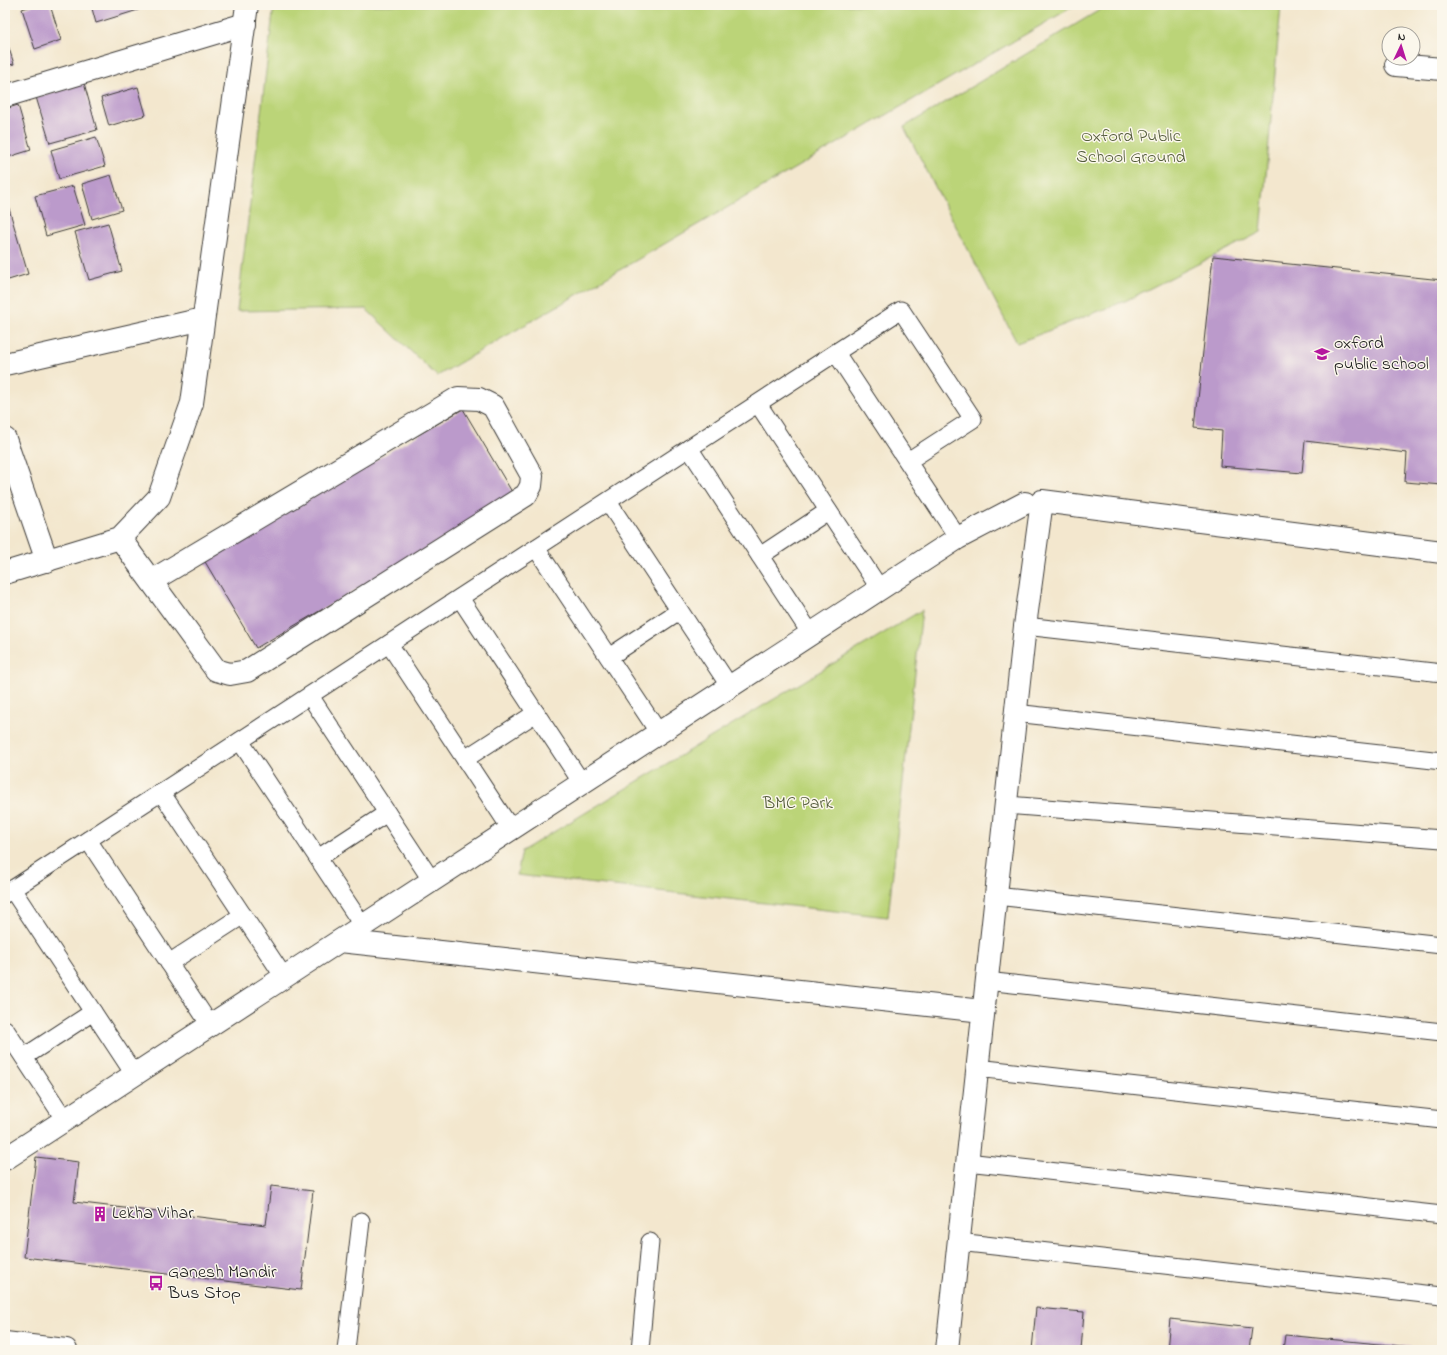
<svg xmlns="http://www.w3.org/2000/svg" width="1447" height="1355" font-family="'Indie Flower',sans-serif">
<style>
.green{fill:#bbd478;stroke:#6c784a}
.building{fill:#bb9acb}
.lines{fill:none;stroke-linecap:round;stroke-linejoin:round}
.lane-casing{stroke:#3c3a37;stroke-width:19}
.street-casing{stroke:#3c3a37;stroke-width:24}
.secondary-casing{stroke:#3c3a37;stroke-width:24}
.lane{stroke:#fff;stroke-width:17}
.street{stroke:#fff;stroke-width:22}
.secondary{stroke:#fff;stroke-width:22}
.labels{text-anchor:middle;dominant-baseline:central;stroke-width:3;stroke-linejoin:round;paint-order:stroke}
.park-label{font-size:18px;fill:#545c3c;stroke:#fbf7ec}
.poi-label{font-size:18px;fill:#1c1c1c;stroke:#fbf7ec;text-anchor:start}
</style>
<rect width="100%" height="100%" fill="#fbf7ec"/>
<filter id="ink" filterUnits="userSpaceOnUse"><feTurbulence type="fractalNoise" baseFrequency=".025" numOctaves="2"/><feDisplacementMap in="SourceGraphic" scale="8" xChannelSelector="R" yChannelSelector="G"/><feConvolveMatrix kernelMatrix="1 2 1 2 8 2 1 2 1" color-interpolation-filters="sRGB"/></filter>
<filter id="wash" filterUnits="userSpaceOnUse"><feTurbulence type="fractalNoise" baseFrequency=".012" numOctaves="4" result="noise"/><feDisplacementMap in="SourceGraphic" scale="16" xChannelSelector="R" yChannelSelector="G"/><feGaussianBlur stdDeviation="0.9" result="paint"/><feColorMatrix in="noise" values="0 0 0 0 0 0 0 0 0 0 0 0 0 0 0 0 0 1.4 0 .05"/><feComposite in="paint" operator="in"/></filter>
<g filter="url(#wash)">
<rect width="100%" height="100%" fill="#f3e7ce"/>
<g class="green">
<path d="M274,5H1076L437,376L366,309L237,311Z"/>
<path d="M1108,5H1281L1261,232L1125,301L1017,343L904,127Z"/>
<path d="M922,610L888,917L517,875L522,851Z"/>
</g>
<g id="blocks">
<g class="building">
<path d="M34,5H50L61,40L35,49L22,9Z"/>
<path d="M91,5H154L96,23Z"/>
<path d="M5,36L14,64L5,66Z"/>
<path d="M84,83L97,130L50,143L36,97Z"/>
<path d="M138,87L146,115L109,126L101,98Z"/>
<path d="M18,105L31,150L5,158V109Z"/>
<path d="M96,137L105,166L59,179L51,150Z"/>
<path d="M111,175L122,210L92,219L82,184Z"/>
<path d="M73,186L85,225L46,236L35,196Z"/>
<path d="M5,195L28,274L5,281Z"/>
<path d="M108,223L122,271L89,280L75,232Z"/>
<path d="M1213,256L1442,280V485L1405,482L1407,453L1305,441L1302,473L1220,466L1222,431L1195,428Z"/>
<path d="M463,409L515,497L256,648L204,560Z"/>
<path d="M36,1157L79,1162L74,1202L266,1225L271,1186L313,1191L301,1290L24,1257Z"/>
<path d="M1036,1308L1084,1312L1081,1350H1032Z"/>
<path d="M1170,1319L1252,1328L1249,1350H1167Z"/>
<path d="M1285,1335L1411,1347V1350H1283Z"/>
</g>
</g>
</g>
<g filter="url(#ink)">
<use href="#blocks" fill-opacity="0" stroke="#3c3a37" stroke-width="1"/>
<g class="lines">
<g class="lane-casing">
<g id="lane">
<path d="M836,353L958,538"/>
<path d="M758,404L880,589"/>
<path d="M689,448L811,634"/>
<path d="M608,502L730,687"/>
<path d="M536,548L659,733"/>
<path d="M760,556L828,511"/>
<path d="M460,598L582,783"/>
<path d="M1025,626L1442,673"/>
<path d="M389,644L511,829"/>
<path d="M609,657L679,611"/>
<path d="M310,696L432,881"/>
<path d="M1015,713L1442,761"/>
<path d="M240,741L363,926"/>
<path d="M465,759L536,713"/>
<path d="M161,792L284,977"/>
<path d="M1006,805L1442,839"/>
<path d="M88,840L210,1025"/>
<path d="M318,858L387,813"/>
<path d="M12,889L134,1074"/>
<path d="M5,894L901,310L973,419L908,461"/>
<path d="M996,896L1442,945"/>
<path d="M169,963L243,915"/>
<path d="M986,981L1442,1032"/>
<path d="M5,1029L65,1120"/>
<path d="M24,1057L93,1012"/>
<path d="M977,1068L1442,1120"/>
<path d="M967,1162L1442,1215"/>
<path d="M958,1242L1442,1296"/>
<path d="M346,1350L361,1221"/>
<path d="M640,1350L650,1242"/>
</g>
</g>
<g class="street-casing">
<g id="street">
<path d="M1396,65L1442,69"/>
<path d="M5,96L245,24"/>
<path d="M5,364L203,319"/>
<path d="M5,439L47,561"/>
<path d="M120,538L132,555L216,670L230,674L247,671L526,495L531,486L532,476L493,406L479,399L458,398L151,581"/>
<path d="M5,573L120,538L159,497L192,403L247,5"/>
<path d="M340,941L983,1011"/>
<path d="M5,1159L958,538L1025,503"/>
<path d="M947,1350L1025,626L1042,501L1442,552"/>
</g>
</g>
<g class="secondary-casing">
<path id="secondary" d="M5,1343L66,1350"/>
</g>
<use href="#lane" class="lane"/>
<use href="#street" class="street"/>
<use href="#secondary" class="secondary"/>
</g>
</g>
<defs>
<g id="school-bare" transform="scale(1.2)"><path d="M0-5L7-2L0 1L-7-2ZM-4 1L0 2.5L4 1V4Q0 6-4 4Z" fill="#b5179e" stroke="#fbf7ec" stroke-width="2.5" paint-order="stroke"/></g>
<g id="building-bare" transform="scale(1.2)"><path d="M-4-6H4V6H1V3H-1V6H-4ZM-2.5-4.3h1.7v1.8h-1.7ZM.8-4.3h1.7v1.8H.8ZM-2.5-1h1.7V.8h-1.7ZM.8-1h1.7V.8H.8Z" fill="#b5179e" stroke="#fbf7ec" stroke-width="2.5" paint-order="stroke"/></g>
<g id="bus-bare" transform="scale(1.2)"><path d="M-5-6H5V4H4V6H2V4H-2V6H-4V4H-5ZM-3.5-4V0h7V-4ZM-3.5 1.2v1.5H-2V1.2ZM2 1.2v1.5H3.5V1.2Z" fill="#b5179e" stroke="#fbf7ec" stroke-width="2.5" paint-order="stroke"/></g>
</defs>
<g fill-rule="evenodd">
<use href="#school-bare" x="1322" y="354"/>
<use href="#building-bare" x="100" y="1214"/>
<use href="#bus-bare" x="156" y="1283"/>
</g>
<g class="labels">
<g class="park-label">
<text x="1131" y="137">Oxford Public<tspan x="1131" dy="21">School Ground</tspan></text>
<text x="798" y="804">BMC Park</text>
</g>
<g class="poi-label">
<text x="1334" y="344">oxford<tspan x="1334" dy="21">public school</tspan></text>
<text x="112" y="1214">Lekha Vihar</text>
<text x="168" y="1273">Ganesh Mandir<tspan x="168" dy="21">Bus Stop</tspan></text>
</g>
</g>
<rect width="1447" height="1355" fill="none" stroke="#fbf7ec" stroke-width="20"/>
<g transform="translate(1401 46) rotate(4)"><circle r="19" fill="#fbf7ec" stroke="#a29f99"/>
<path d="M0-3L7 15L0 10L-7 15Z" fill="#b5179e"/>
<text y="-6" font-size="11" font-weight="bold" text-anchor="middle" fill="#1c1c1c">N</text>
</g>
</svg>
